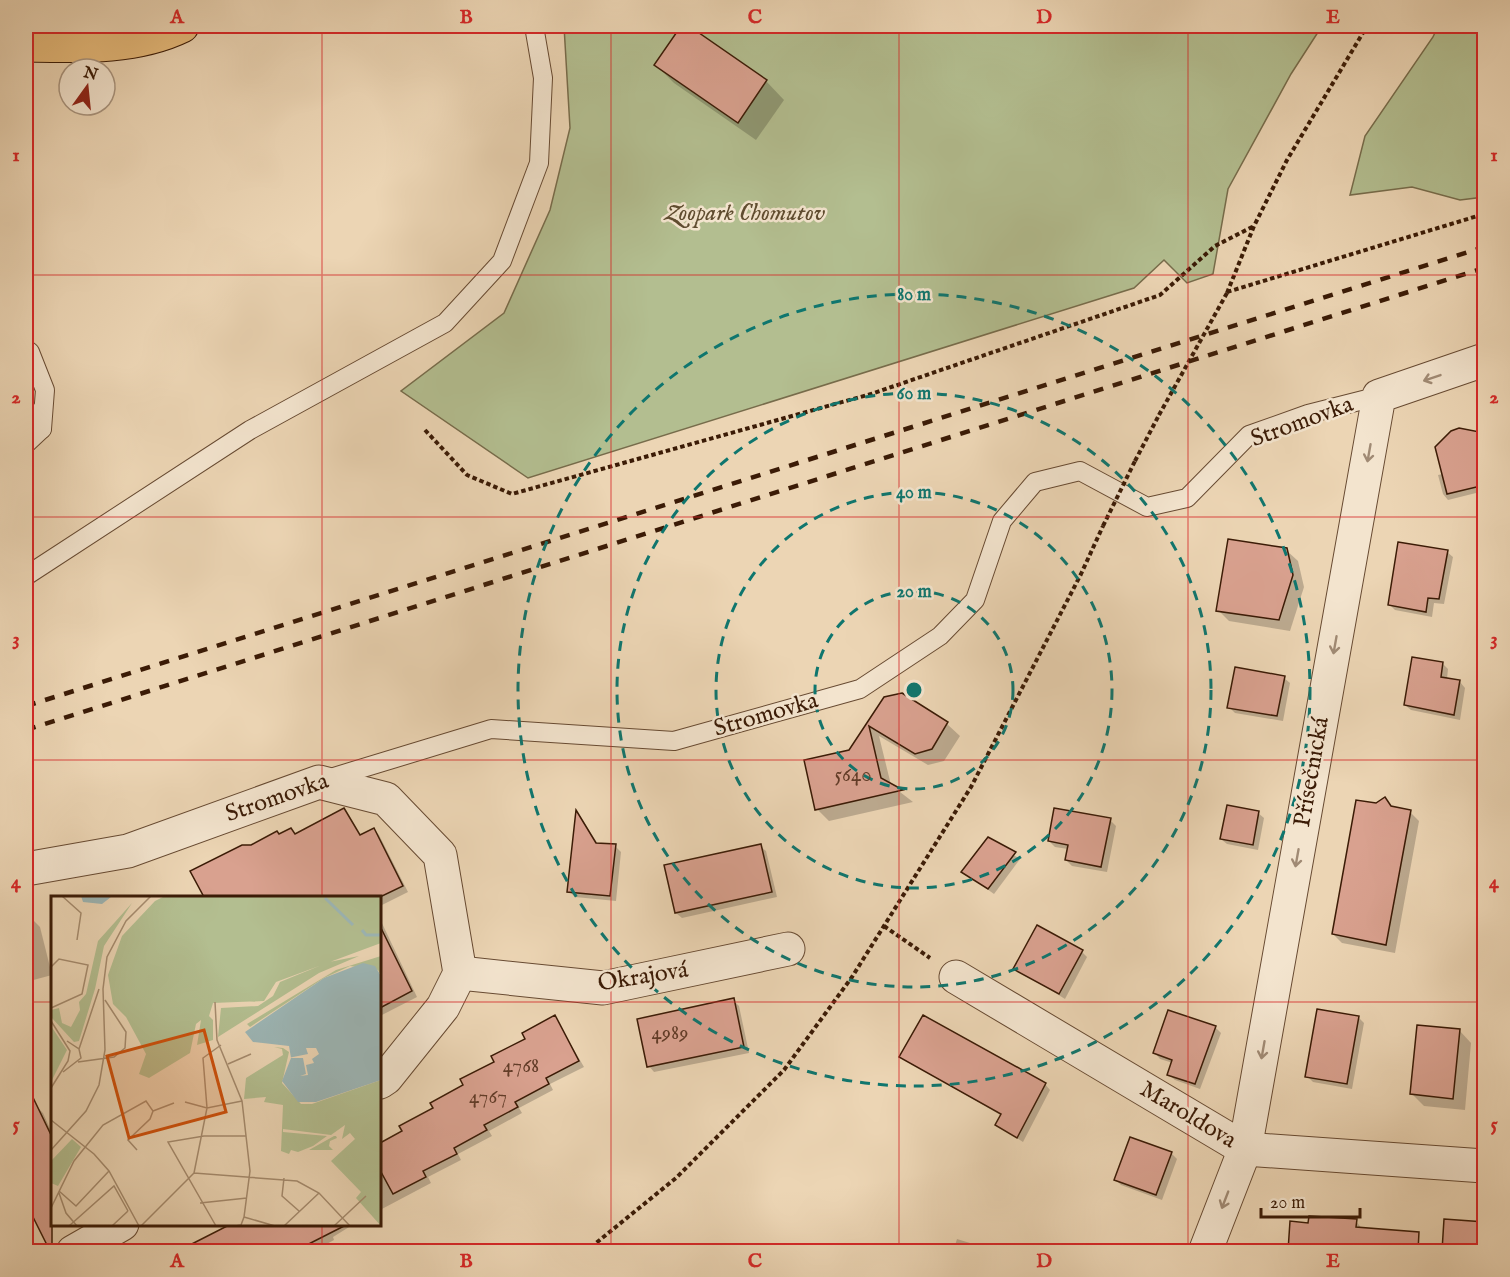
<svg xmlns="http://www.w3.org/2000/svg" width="1510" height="1277" font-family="'IM FELL English',serif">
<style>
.green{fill:#b3be90;stroke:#776c4b;stroke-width:1.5}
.shadow{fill:#0003}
.building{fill:#d9a18f;stroke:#3b1b06;stroke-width:1.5}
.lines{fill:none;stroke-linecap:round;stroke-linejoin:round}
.lane-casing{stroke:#674a32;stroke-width:20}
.street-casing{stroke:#674a32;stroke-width:35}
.highway-casing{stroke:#3b1b06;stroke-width:35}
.path{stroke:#3b1b06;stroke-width:4;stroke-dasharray:4.5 3;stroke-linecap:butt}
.lane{stroke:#f3e4ce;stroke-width:18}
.street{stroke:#f3e4ce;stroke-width:33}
.highway{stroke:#e6ba7a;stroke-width:33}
.rail{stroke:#3b1b06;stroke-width:4.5;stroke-dasharray:10 10;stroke-linecap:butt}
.path-bridge{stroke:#3b1b06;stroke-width:4;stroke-dasharray:4.5 3;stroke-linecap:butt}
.oneway{stroke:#a08a74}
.grid{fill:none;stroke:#d62828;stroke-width:1.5;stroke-opacity:0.55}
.ring{fill:none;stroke:#0f766e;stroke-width:3;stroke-dasharray:10 8}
.labels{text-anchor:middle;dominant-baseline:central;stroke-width:5;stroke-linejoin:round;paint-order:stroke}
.number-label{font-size:21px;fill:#623c28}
.park-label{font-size:24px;font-style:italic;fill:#5f4c2f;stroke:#f3e4ce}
.street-label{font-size:24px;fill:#3b1b06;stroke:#f3e4ce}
.inset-river{fill:none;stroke:#9cb6b6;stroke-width:3}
.inset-road{fill:none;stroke:#a58b6e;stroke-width:1.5}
.view{fill:#ce500b;fill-opacity:0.15;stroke:#ce500b;stroke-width:3}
.inset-edge{fill:none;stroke:#3b1b06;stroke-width:3}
.centre{fill:#0f766e;stroke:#f3e4ce;stroke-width:3}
.ring-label{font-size:18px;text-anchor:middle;font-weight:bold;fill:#0f766e;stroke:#f3e4ce;stroke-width:5;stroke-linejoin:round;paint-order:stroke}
.neatline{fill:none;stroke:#d62828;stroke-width:2}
.grid-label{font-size:20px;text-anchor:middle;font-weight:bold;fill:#d62828}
</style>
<rect width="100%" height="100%" fill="#ecd5b4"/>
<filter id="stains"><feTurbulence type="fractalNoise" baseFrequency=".00333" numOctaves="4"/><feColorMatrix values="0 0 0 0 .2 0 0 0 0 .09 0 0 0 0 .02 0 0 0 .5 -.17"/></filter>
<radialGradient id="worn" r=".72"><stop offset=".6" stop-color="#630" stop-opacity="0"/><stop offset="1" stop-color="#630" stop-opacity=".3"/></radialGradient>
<g class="green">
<path d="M564,26H1322L1291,74L1228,189L1213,274L1187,283L1164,260L1134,288L528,478L401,391L504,313L550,210L570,128Z"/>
<path d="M1438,26H1484V197L1460,200L1412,187L1350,195L1365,136L1433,37Z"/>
</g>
<g class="shadow">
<path d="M683,26L766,81L784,100L756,140L674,83L656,65Z"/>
<path d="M1484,434V491L1448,500L1443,494L1438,475L1443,474Z"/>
<path d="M1286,550L1298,561L1304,587L1290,631L1229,621L1218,610Z"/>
<path d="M1447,552L1453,557L1444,604L1434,603L1432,617L1395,610L1390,605Z"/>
<path d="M1443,664L1448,669L1447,679L1460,682L1465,688L1460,720L1411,710L1405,705Z"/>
<path d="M1284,678L1290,683L1283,721L1235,713L1229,707Z"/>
<path d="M901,694L947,724L960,736L944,761L928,765L879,736L891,785L913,802L829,821L817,809L850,751L885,698Z"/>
<path d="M1385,799L1394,808L1410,812L1419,821L1395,953L1342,943L1333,934L1377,805Z"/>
<path d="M344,810L361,836L374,829L379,835L408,892L380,906V898H205L192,872L291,830L296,834Z"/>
<path d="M578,813L598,844L615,846L621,852L616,901L575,897L569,891Z"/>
<path d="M1258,813L1264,818L1258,850L1227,844L1221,839Z"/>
<path d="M1110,820L1116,826L1107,872L1072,866L1066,860L1068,849L1055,847L1049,841Z"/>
<path d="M988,839L1020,859L994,894L963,872Z"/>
<path d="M760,846L766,851L777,897L682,918L676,913Z"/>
<path d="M1480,866H1484V901L1478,895Z"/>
<path d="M380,919L417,997L380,1016Z"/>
<path d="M34,921L40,927L52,975L26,982V923Z"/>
<path d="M1082,952L1087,957L1065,999L1015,968Z"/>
<path d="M733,1000L739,1006L749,1053L654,1072L649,1066Z"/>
<path d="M555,1017L584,1067L550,1084L553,1090L519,1108L522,1113L489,1131L492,1136L458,1154L461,1160L428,1177L431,1183L380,1210V1145L405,1132Z"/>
<path d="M1358,1017L1364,1023L1352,1089L1313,1082L1307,1076Z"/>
<path d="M1215,1027L1221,1033L1200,1089L1175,1080L1169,1075L1173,1063L1160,1059L1155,1053Z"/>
<path d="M1459,1030L1471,1043L1465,1110L1424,1106L1412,1094Z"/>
<path d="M901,1057L1045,1084L1050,1090L1023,1142L997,1125L1002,1116Z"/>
<path d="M36,1106L43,1113L52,1133V1224H55L44,1230L37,1223L26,1198V1111Z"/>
<path d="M1171,1153L1177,1159L1162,1200L1121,1185L1116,1180Z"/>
<path d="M1356,1221L1362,1229L1380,1235L1378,1252H1289L1291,1223L1310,1225Z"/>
<path d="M1446,1221L1484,1223V1252H1444Z"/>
<path d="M231,1224H354L333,1237L334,1240L312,1252H181Z"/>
<path d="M957,1239L983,1247L987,1252H953Z"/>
<path d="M1109,1244L1129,1252H1106Z"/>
</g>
<g class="building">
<path d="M681,26H689L767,80L738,123L654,65Z"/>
<path d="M1459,428L1485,433V485L1447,494L1435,447L1451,431Z"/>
<path d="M1228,539L1287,548L1293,575L1279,620L1216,611Z"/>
<path d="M1398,542L1448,550L1439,599L1428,598L1426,612L1388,605Z"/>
<path d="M1412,657L1443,662L1441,677L1460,680L1454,715L1404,705Z"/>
<path d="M1235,667L1285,676L1277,716L1227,708Z"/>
<path d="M902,693L948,722L932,749L915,754L869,726L881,778L903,790L815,810L804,760L849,750L884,697Z"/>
<path d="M1385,797L1391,806L1411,810L1386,945L1332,934L1356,800L1376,803Z"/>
<path d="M1227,805L1259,811L1253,845L1220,839Z"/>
<path d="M344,808L360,835L374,828L403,886L380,897H204L190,871L242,845H251L277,831L279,834L291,828L295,834Z"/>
<path d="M1054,808L1111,818L1101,867L1065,860L1068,845L1048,841Z"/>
<path d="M576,810L596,843L616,844L610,896L567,892Z"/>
<path d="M988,837L1016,852L988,889L961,872Z"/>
<path d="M761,844L772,892L675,913L664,865Z"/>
<path d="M1037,925L1083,950L1059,994L1013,969Z"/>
<path d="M380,926L412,991L380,1008Z"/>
<path d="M734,998L744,1047L647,1067L637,1019Z"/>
<path d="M1317,1009L1359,1016L1347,1084L1305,1077Z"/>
<path d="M1168,1010L1216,1026L1195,1084L1167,1075L1172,1060L1153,1053Z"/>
<path d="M555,1015L579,1061L546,1078L549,1084L515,1102L518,1107L484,1125L487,1130L454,1148L457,1154L423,1171L426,1177L393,1194L380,1170V1143L402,1131L399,1126L433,1108L430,1103L463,1085L460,1079L494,1062L491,1056L525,1039L522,1033Z"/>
<path d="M923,1015L1046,1083L1017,1138L995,1125L1001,1114L899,1057Z"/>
<path d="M1417,1025L1460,1029L1453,1099L1410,1094Z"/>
<path d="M26,1083L52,1137V1251H50L26,1203Z"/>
<path d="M1130,1137L1172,1152L1156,1195L1114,1180Z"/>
<path d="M1309,1216L1357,1219L1356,1227L1419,1232L1418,1251H1288L1290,1221L1308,1223Z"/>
<path d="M1444,1219L1485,1222V1251H1442Z"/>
<path d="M231,1224H348L295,1251H178Z"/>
</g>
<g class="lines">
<g class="lane-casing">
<g id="lane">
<path d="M26,349L30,352L45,390L42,429L26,444"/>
<path d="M26,408L42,429"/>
<path d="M26,576L250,430L445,323L502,261L539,163L543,78L534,26"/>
<path d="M327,779L491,729L674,741L860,689L940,636L975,600L1002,521L1035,482L1080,471L1147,507L1187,498L1249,435L1308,414L1379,396"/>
</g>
</g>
<g class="street-casing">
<g id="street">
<path d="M26,869L128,851L319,782L386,799L440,855L460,973L443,1007L386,1078L380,1082"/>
<path d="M460,973L603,988L788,949"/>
<path d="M956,977L1245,1149L1484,1166"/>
<path d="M73,1252L122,1224"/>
<path d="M1205,1252L1245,1149L1379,396L1484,360"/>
</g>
</g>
<g class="highway-casing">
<path id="highway" d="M26,45C77,46 135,49 182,26"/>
</g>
<g class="path">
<path d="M1227,292L1484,214"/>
<path d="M1227,293L1254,226L1287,160L1367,26"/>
<path d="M425,430L467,475L512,494L871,394L1160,295L1215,246L1254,226"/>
<path d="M1135,461L1159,415"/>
<path d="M884,926L930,958"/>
<path d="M585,1252L676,1178L784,1070L852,977L971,787L1081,574L1103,526"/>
</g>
<use href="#lane" class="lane"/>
<use href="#street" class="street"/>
<use href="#highway" class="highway"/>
<g class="rail">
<path d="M26,706L1484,247"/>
<path d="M26,730L1484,268"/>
</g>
<g class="path-bridge">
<path d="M1159,415L1227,293"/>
<path d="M1103,526L1135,461"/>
</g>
</g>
<defs><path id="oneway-shaft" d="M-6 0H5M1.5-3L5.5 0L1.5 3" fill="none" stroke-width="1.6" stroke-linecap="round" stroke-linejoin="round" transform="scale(1.5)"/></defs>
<g class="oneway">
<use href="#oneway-shaft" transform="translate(1432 378) rotate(161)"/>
<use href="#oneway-shaft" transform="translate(1369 453) rotate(100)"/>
<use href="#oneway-shaft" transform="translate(1335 645) rotate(100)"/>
<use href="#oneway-shaft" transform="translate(1297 858) rotate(100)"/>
<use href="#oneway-shaft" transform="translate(1263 1050) rotate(100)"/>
<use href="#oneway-shaft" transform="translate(1225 1200) rotate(111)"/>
</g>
<path class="grid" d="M322,26V898M611,26V1252M899,26V1252M1188,26V1252M26,275H1484M26,517H1484M26,760H1484M26,1002H52M380,1002H1484M322,1224V1252"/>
<g class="ring">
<circle cx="914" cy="690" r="99"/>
<circle cx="914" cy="690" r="198"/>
<circle cx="914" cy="690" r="297"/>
<circle cx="914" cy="690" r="396"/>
</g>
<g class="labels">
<g class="number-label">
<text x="853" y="775">5640</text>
<text x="670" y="1033">4989</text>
<text x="521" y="1066">4768</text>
<text x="488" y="1097">4767</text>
</g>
<g class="park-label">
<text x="745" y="213">Zoopark Chomutov</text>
</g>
<g class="street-label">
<text transform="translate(1302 422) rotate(-20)">Stromovka</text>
<text transform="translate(766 715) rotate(-16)">Stromovka</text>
<text transform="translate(1312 772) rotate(-80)">Přísečnická</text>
<text transform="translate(277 798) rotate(-19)">Stromovka</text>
<text transform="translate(643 977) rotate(-9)">Okrajová</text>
<text transform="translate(1188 1115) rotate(31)">Maroldova</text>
</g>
</g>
<g transform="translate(51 896)">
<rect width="330" height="330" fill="#ecd5b4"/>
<path d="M114,0H330V47L225,86L213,105L162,107L158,120L162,124V144L146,149L150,124L145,128L139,157L98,182L88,178L95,158L75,121L62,108L57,79L71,40L104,5ZM81,7L53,50L44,93L28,145L23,146L0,121V114L8,112L11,127L20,131L29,114L28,106L35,98L47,45ZM308,60L268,77L167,141L170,112L207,110L222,100L229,86L278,66ZM330,60V80L327,74L299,70L273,82L199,131L196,128L285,74ZM0,130L16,154L0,186ZM223,151L232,152L238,156L231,187L250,208H261L330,184V330L305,302L310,296L280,265L304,243L299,237L291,243L294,229L280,239L232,233V236L276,240L262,250L247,256L240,254L238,258L230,255L232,209L213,206L215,201L193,203L195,182L232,159L231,153ZM283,240H285L286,242L279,245L278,250L282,254H258ZM21,243L30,251L7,290L0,287V265Z" fill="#b3be90"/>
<path d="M30,0H60V1L51,8L32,6ZM312,67L324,70L330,80V184L265,206H247L231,185L240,162L238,150L202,146L194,136L273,82Z" fill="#9cb6b6"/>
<path d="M255,152H265L268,158L261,163L263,167L255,169L257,179L249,180L255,178L252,162H237L257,158Z" fill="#ecd5b4"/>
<path class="inset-river" d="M274,2L302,29M311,34L315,39H330"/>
<path class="inset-road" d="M11,0L30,17L26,44M164,106L166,144L191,205L199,275L193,321L190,329L184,330M0,112L31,98L37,69L8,63L0,71M0,125L19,155L17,165L0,192M28,153L48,93M27,166L63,161L74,152L75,136L54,104M177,168L200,158M12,176L30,162L28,153L16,145M134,206L156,212L191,205M102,215L123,207M0,224L43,258L58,275L88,330M0,254L35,215L48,189L54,154L52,93L56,61L75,25L100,0M143,277L156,212L152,162L170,149M233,282L231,300L248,315M8,295L25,310L58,275M8,297L15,317L26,330M149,307L196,302M0,312L23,265L52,229L95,205L102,215L99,223L77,244L86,254M193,321L224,330M18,330L63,290L77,315M61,330L77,315M90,330L143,277L246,285L268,297L299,330M165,330L117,246L153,240H195M233,330L268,297M283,330L315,300"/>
<path class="view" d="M153,134L175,216L78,242L56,160Z"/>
<rect width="330" height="330" class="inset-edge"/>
</g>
<circle cx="914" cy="690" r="9" class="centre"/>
<g class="ring-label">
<text x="914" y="300">80 m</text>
<text x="914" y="399">60 m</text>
<text x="914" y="498">40 m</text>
<text x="914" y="597">20 m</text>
</g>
<rect width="1510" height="1277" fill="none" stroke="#ecd5b4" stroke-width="66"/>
<g transform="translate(87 87) rotate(15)"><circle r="28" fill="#f3e4ce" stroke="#a9947e" stroke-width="1.5"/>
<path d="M0-4.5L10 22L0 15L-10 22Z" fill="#8f2418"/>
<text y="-9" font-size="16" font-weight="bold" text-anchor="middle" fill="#3b1b06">N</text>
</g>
<path d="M1261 1208v9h99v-9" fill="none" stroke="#3b1b06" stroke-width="3"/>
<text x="1270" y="1208" font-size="18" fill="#3b1b06" stroke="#f3e4ce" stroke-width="4.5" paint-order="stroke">20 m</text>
<rect x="33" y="33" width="1444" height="1211" class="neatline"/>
<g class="grid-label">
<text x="177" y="23">A</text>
<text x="466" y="23">B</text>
<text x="755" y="23">C</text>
<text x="1044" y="23">D</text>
<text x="1333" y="23">E</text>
<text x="16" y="161">1</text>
<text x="1494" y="161">1</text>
<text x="16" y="403">2</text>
<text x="1494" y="403">2</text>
<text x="16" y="645">3</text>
<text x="1494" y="645">3</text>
<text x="16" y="888">4</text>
<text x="1494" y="888">4</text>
<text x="16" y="1130">5</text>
<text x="1494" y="1130">5</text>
<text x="177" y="1267">A</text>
<text x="466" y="1267">B</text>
<text x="755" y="1267">C</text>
<text x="1044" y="1267">D</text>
<text x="1333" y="1267">E</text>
</g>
<rect width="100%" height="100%" filter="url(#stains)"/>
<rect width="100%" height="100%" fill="url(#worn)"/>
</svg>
